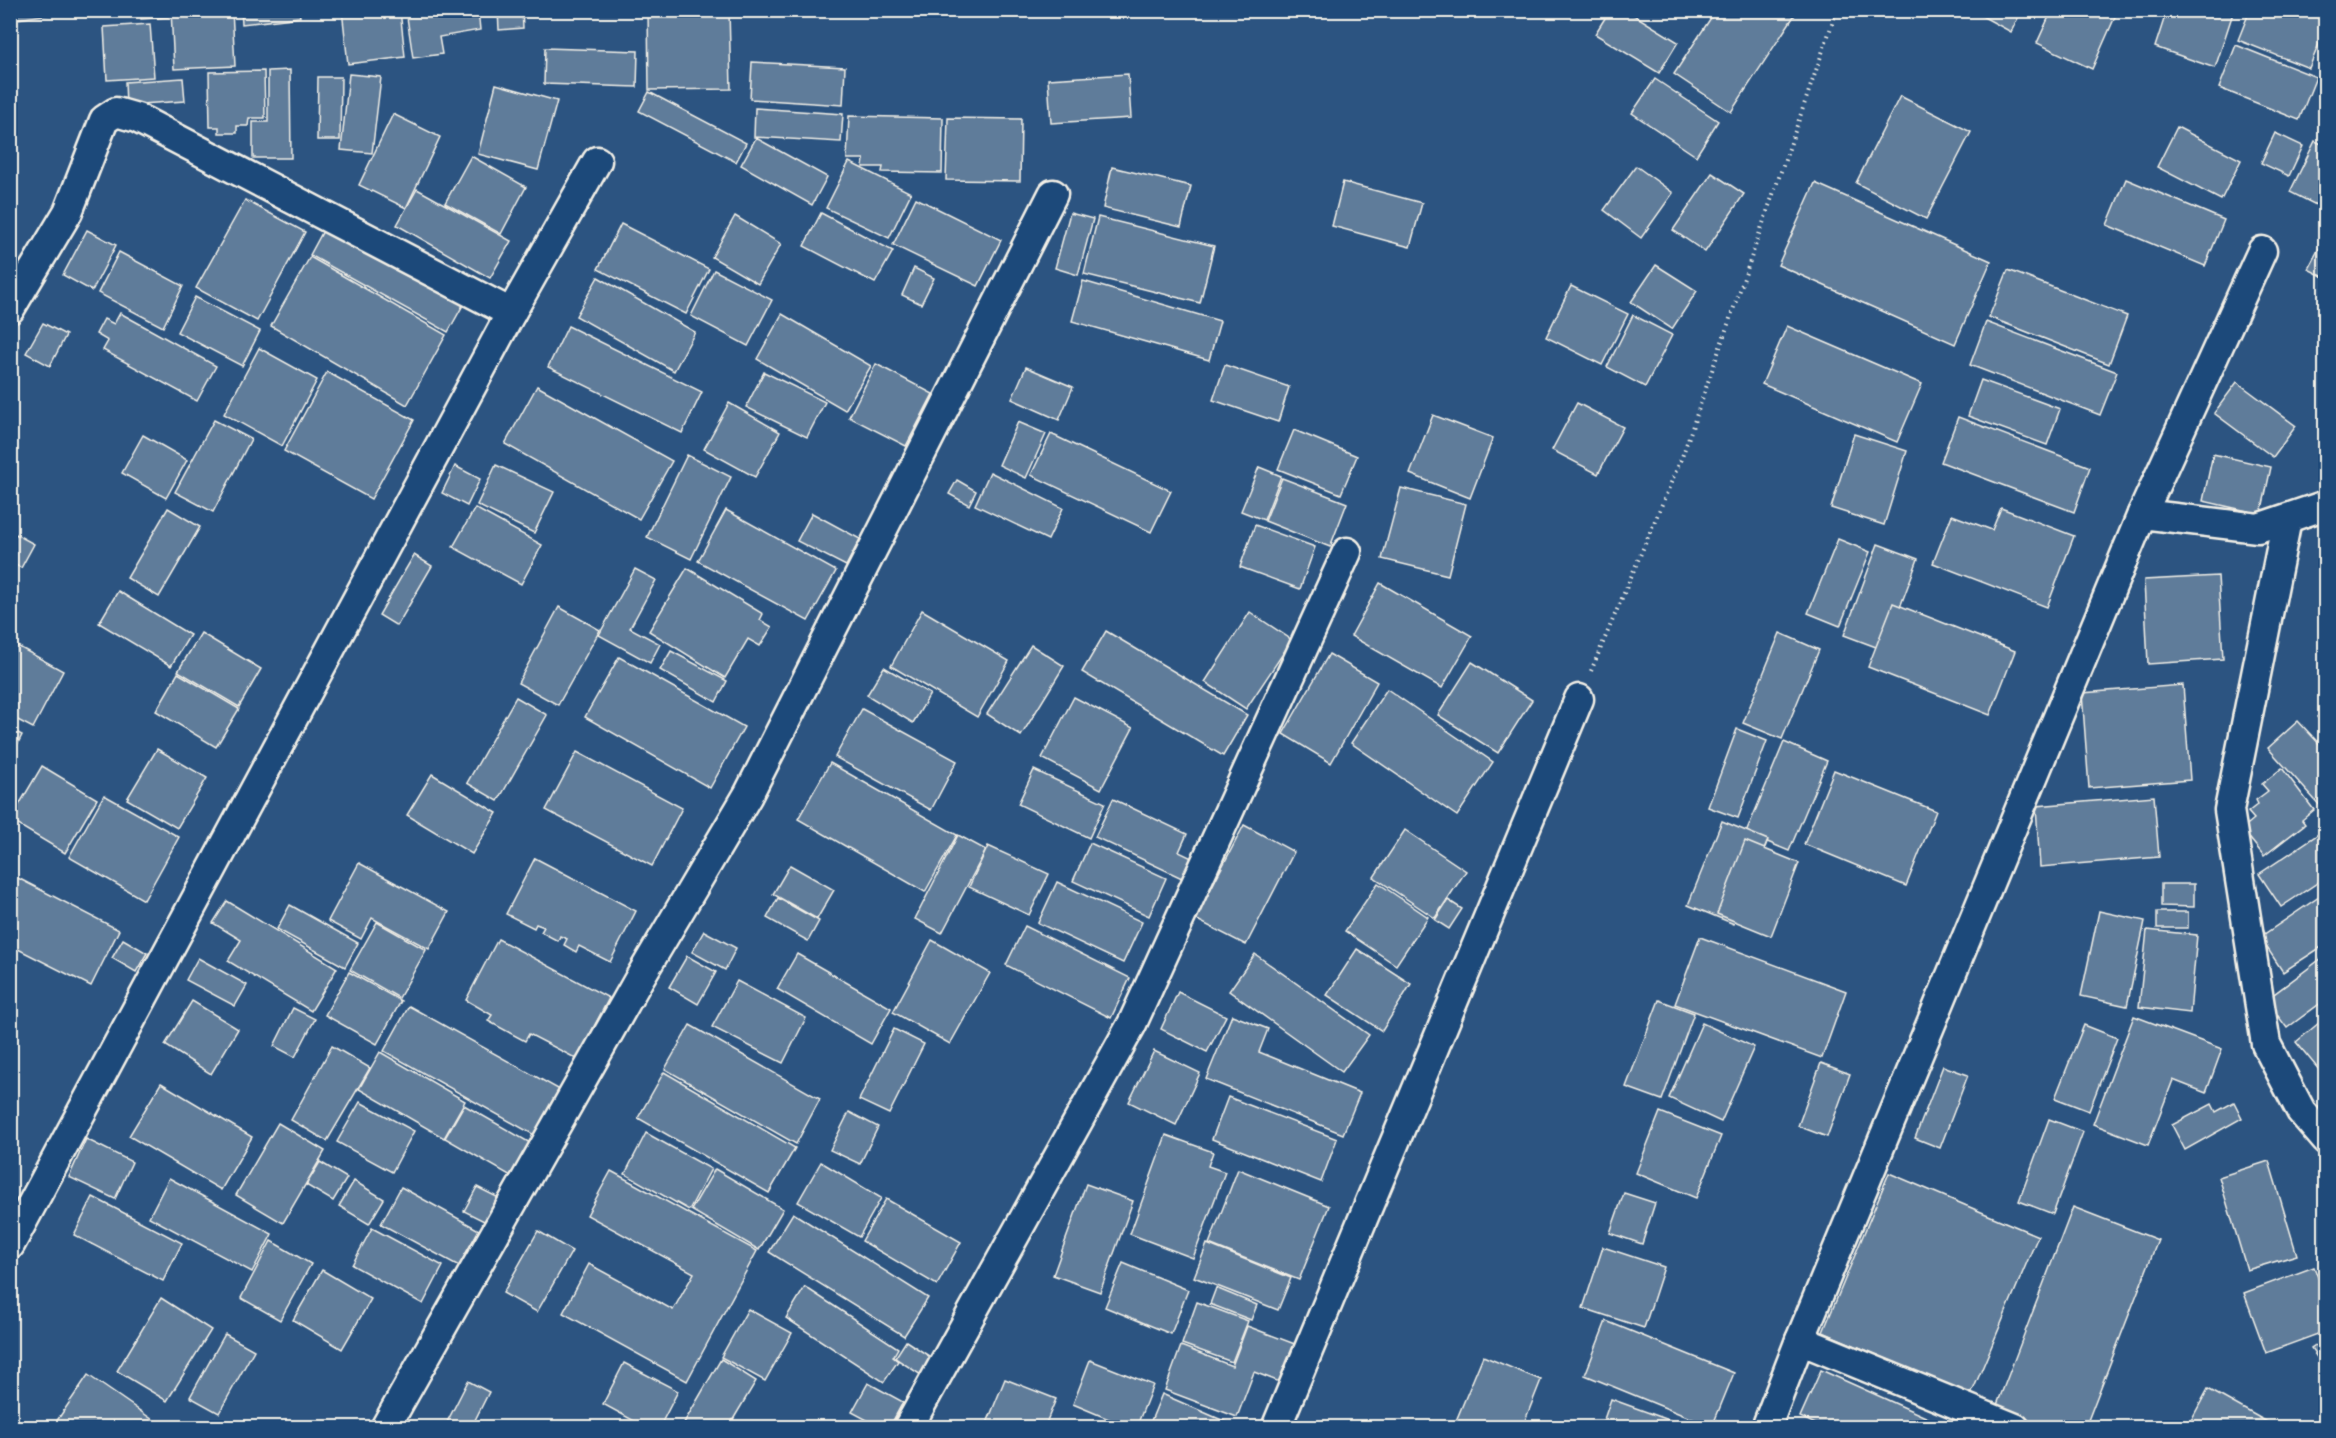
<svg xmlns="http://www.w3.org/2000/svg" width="2336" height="1438" font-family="Pangolin,sans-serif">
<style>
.building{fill:#5e7b9a;stroke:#f4f1e8;stroke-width:1.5}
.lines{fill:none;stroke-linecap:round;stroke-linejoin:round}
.minor-casing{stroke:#f4f1e8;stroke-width:33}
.path{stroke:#f4f1e8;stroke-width:4;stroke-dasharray:1.5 4.5;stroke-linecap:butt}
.minor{stroke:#1f4a7a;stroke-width:28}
</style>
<rect width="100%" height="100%" fill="#2c5481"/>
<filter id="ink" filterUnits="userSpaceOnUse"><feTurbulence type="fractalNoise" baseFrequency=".0167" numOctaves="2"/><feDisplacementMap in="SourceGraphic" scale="12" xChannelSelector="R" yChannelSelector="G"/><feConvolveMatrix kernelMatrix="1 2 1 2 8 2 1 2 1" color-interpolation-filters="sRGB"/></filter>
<g filter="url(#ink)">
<g class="building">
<path d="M10,10H79L11,20Z"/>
<path d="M140,10H168V17L141,19Z"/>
<path d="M171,10H232L235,66L174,69Z"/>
<path d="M241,10H299L300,17L242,24Z"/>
<path d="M342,10H400L405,57L348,64Z"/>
<path d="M406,10H478L480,30L439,37L442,54L413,58Z"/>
<path d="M498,10H522L523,28L499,30Z"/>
<path d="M648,10H729L731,89L649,90Z"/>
<path d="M960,10H1025V12L960,13Z"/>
<path d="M1610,10H1626L1678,42L1659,73L1595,34Z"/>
<path d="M1716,10H1798L1731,112L1674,74Z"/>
<path d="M1971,10H2022L2011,32Z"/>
<path d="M2052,10H2118L2092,69L2037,43Z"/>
<path d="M2167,10H2234L2215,68L2155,47Z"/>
<path d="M2250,10H2326V27L2309,68L2238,40Z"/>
<path d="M150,24L154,77L107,80L104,27Z"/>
<path d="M2236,45L2316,77L2299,120L2219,88Z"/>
<path d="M545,48L638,51L637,87L544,84Z"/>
<path d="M752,62L845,67L843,105L750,99Z"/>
<path d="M290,70L291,158H253V122H268V71Z"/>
<path d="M264,71L265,118H249L248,126H237V133H219V127H210L209,72Z"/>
<path d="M349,74L381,77L372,153L341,150Z"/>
<path d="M1128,74L1131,118L1051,123L1048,79Z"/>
<path d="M318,77H341L340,140H317Z"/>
<path d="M183,78L185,101L126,105L125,82Z"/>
<path d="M1655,79L1718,121L1696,156L1632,113Z"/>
<path d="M496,84L557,101L538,170L478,154Z"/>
<path d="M649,92L746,143L736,162L639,111Z"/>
<path d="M1900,96L1971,132L1926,219L1856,183Z"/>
<path d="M755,108L843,114L841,142L754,137Z"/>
<path d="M393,114L440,137L406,208L359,185Z"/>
<path d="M849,116L943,118L942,173L882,172L883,167H863L864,159H847Z"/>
<path d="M948,118L1021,119L1020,181L946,180Z"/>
<path d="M2177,127L2241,160L2221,200L2157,167Z"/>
<path d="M2275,133L2303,146L2289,176L2261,163Z"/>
<path d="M756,138L827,177L812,205L741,165Z"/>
<path d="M2315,141L2326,146V210L2290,192Z"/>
<path d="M471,156L526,187L501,234L445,203Z"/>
<path d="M849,162L911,193L889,238L826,208Z"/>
<path d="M1636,166L1673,193L1641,238L1604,210Z"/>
<path d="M1112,167L1191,186L1181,227L1103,208Z"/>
<path d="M1712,173L1744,194L1705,252L1673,230Z"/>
<path d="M2126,179L2224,220L2205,266L2107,225Z"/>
<path d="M1343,182L1422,203L1410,247L1332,226Z"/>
<path d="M1815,183L1991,261L1955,344L1778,265Z"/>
<path d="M417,189L511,241L490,278L397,225Z"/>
<path d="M916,198L1001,240L978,286L893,245Z"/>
<path d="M245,200L305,232L257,321L196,288Z"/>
<path d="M10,207L16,261H10Z"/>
<path d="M821,213L893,251L875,283L804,246Z"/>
<path d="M1070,213L1093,219L1078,275L1055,268Z"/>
<path d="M735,216L781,244L758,284L712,257Z"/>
<path d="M1098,217L1214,246L1200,303L1084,274Z"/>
<path d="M621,224L709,269L686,314L598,269Z"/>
<path d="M324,229L463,305L448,332L310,255Z"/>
<path d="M87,230L116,245L92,291L63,275Z"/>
<path d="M2326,235V278L2308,269Z"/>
<path d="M119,252L183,286L163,327L98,293Z"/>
<path d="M310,257L446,335L407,405L271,326Z"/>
<path d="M1656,265L1697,291L1672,329L1631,302Z"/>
<path d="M914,268L934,278L921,304L902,295Z"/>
<path d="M714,270L772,300L748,346L691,316Z"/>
<path d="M2008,270L2127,316L2109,364L1989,317Z"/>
<path d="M598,277L695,332L674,371L576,316Z"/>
<path d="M1083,281L1220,321L1209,360L1072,321Z"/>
<path d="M1571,286L1628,314L1602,365L1546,337Z"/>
<path d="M195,297L260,331L242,366L177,332Z"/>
<path d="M120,313L216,366L197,401L103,350L108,341L96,334L104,319L114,324Z"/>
<path d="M782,314L871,366L845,410L757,359Z"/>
<path d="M1633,315L1672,335L1645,387L1607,367Z"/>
<path d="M1986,322L2117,372L2100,415L1970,365Z"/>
<path d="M43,323L66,335L50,366L26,353Z"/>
<path d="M568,326L702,392L682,433L548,367Z"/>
<path d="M1787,326L1922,384L1897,442L1762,384Z"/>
<path d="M259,348L317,380L282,446L224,414Z"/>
<path d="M876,364L933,394L906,446L849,417Z"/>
<path d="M1225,365L1289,387L1278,422L1213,400Z"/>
<path d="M1026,367L1073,387L1059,420L1012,399Z"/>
<path d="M327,372L414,420L371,499L284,451Z"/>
<path d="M764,372L825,402L807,437L746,407Z"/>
<path d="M1981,380L2060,409L2047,445L1968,416Z"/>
<path d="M2237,382L2296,426L2273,457L2214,413Z"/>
<path d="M537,386L672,461L639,519L505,444Z"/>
<path d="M729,403L780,432L755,477L704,449Z"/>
<path d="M1577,403L1623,427L1598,474L1552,450Z"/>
<path d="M1433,415L1493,438L1470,498L1410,474Z"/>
<path d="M1958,417L2090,467L2074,512L1941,462Z"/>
<path d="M214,420L251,439L213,512L175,492Z"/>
<path d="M1018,422L1046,434L1026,478L999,465Z"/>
<path d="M1294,430L1357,456L1341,494L1278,469Z"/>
<path d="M1051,434L1171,491L1151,532L1031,475Z"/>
<path d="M1854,434L1907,451L1884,525L1831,508Z"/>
<path d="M143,435L187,460L166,498L122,473Z"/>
<path d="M2213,454L2271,467L2261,514L2203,501Z"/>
<path d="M687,455L731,477L691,559L647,537Z"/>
<path d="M496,465L554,492L534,533L477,505Z"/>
<path d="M455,466L480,479L467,506L442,493Z"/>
<path d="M1259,467L1281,476L1264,520L1241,511Z"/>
<path d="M990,472L1063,508L1048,540L975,505Z"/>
<path d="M1282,478L1347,503L1330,547L1265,521Z"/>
<path d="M957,480L976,491L969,505L949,494Z"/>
<path d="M1401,488L1466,504L1448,575L1382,559Z"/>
<path d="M168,508L200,527L159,597L127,578Z"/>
<path d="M475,508L542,545L521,584L453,547Z"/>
<path d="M2001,508L2074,536L2047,607L1933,563L1952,515L1992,530Z"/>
<path d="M726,510L836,571L808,621L698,561Z"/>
<path d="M812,513L860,539L846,566L797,541Z"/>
<path d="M1255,525L1315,547L1300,589L1240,567Z"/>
<path d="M10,531L34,544L21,568L10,562Z"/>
<path d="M1838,539L1870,552L1840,626L1808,613Z"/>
<path d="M1878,544L1918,559L1884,650L1844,635Z"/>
<path d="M414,555L432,566L397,626L379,615Z"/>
<path d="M687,568L763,614L760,620L772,627L760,646L748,639L725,678L649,631Z"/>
<path d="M635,569L656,580L630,628L660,644L650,663L599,635Z"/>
<path d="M2218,576L2223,659L2148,664L2144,580Z"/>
<path d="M1380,583L1472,636L1442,688L1351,636Z"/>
<path d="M118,591L190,635L171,666L99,623Z"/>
<path d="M1893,603L2015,651L1990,715L1868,667Z"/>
<path d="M559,607L600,630L558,705L518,683Z"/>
<path d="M922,610L1009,661L977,717L891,666Z"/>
<path d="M1250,612L1292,640L1246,709L1205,682Z"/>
<path d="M1106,631L1247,715L1223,756L1082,672Z"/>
<path d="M201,633L261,669L239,707L178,671Z"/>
<path d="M1780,633L1819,650L1782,739L1743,723Z"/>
<path d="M10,642L63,671L33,728L10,716Z"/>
<path d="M1031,645L1064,666L1021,736L987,714Z"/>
<path d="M671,651L727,681L716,702L660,670Z"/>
<path d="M1329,654L1377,682L1331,763L1283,734Z"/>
<path d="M619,657L744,727L710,788L585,717Z"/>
<path d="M1472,662L1532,700L1498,753L1438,715Z"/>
<path d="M884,667L930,694L913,723L867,695Z"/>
<path d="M178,673L239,709L216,747L156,711Z"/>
<path d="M2183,685L2190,780L2089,788L2082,693Z"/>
<path d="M1387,689L1493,762L1457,816L1351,743Z"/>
<path d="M516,697L547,715L498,801L467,783Z"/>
<path d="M1074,697L1133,728L1101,789L1042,758Z"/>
<path d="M862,709L957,761L931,810L835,757Z"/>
<path d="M2326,711V728L2317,717Z"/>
<path d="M2298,721L2326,751V807L2323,809L2268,748Z"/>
<path d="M10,729L22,735L10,759Z"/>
<path d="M1737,729L1767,741L1738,818L1708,807Z"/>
<path d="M1784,742L1827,761L1789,851L1746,833Z"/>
<path d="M157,749L207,778L177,828L127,799Z"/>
<path d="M577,752L682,808L652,866L546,810Z"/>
<path d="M830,763L957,835L925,892L798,819Z"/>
<path d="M42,766L97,799L65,853L10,820Z"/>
<path d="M2282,768L2314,810L2302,820L2305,824L2264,856L2242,829L2254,819L2248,812L2258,804L2256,800L2268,791L2262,784Z"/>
<path d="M1034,770L1105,803L1089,838L1018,804Z"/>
<path d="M1834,770L1936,811L1906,886L1804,844Z"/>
<path d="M432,774L497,813L472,854L407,815Z"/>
<path d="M104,795L179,837L144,900L69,857Z"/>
<path d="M2154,796L2159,857L2040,867L2036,806Z"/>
<path d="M1113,799L1187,834L1179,852L1196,860L1186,880L1095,837Z"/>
<path d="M1722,821L1768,840L1734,924L1688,905Z"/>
<path d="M1244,825L1294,852L1246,945L1195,919Z"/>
<path d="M2326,829V877L2281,907L2259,874Z"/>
<path d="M1405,830L1466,871L1435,918L1374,877Z"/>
<path d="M958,835L986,850L942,933L915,919Z"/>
<path d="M1745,841L1799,863L1771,936L1717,914Z"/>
<path d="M1090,843L1166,878L1149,916L1073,881Z"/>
<path d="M988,846L1049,874L1029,915L969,887Z"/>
<path d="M535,858L636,911L610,962L579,946L576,952L564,945L567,939L560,936L558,941L541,932L544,927L536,924L534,928L506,914Z"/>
<path d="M359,863L449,912L429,949L372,918L361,939L328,921Z"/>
<path d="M790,865L834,890L817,919L773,894Z"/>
<path d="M10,874L119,930L91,986L10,945Z"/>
<path d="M1057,882L1142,922L1123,963L1038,923Z"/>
<path d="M1378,883L1428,917L1396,965L1345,931Z"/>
<path d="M2161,884H2194V907L2161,906Z"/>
<path d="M2322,895L2326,900V944L2283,972L2260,937Z"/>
<path d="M778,898L819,921L808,941L767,918Z"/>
<path d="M1448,900L1462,909L1449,929L1435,920Z"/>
<path d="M227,901L337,968L311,1011L228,961L241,940L213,923Z"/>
<path d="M290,905L358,943L345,967L277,929Z"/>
<path d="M2099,911L2145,921L2127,1006L2081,996Z"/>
<rect x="2157" y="912" width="31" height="16"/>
<path d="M377,922L426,950L399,998L350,970Z"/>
<path d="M1025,926L1130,978L1111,1018L1006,965Z"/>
<path d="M2147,930L2197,935L2190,1013L2139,1007Z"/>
<path d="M704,931L736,948L725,970L692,952Z"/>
<path d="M1700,937L1846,991L1822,1058L1675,1004Z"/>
<path d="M123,939L147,953L136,972L112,958Z"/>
<path d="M498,939L609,998L577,1059L529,1034L525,1041L488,1021L492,1015L466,1000Z"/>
<path d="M932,940L990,973L950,1044L893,1012Z"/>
<path d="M1357,949L1411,984L1382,1031L1327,995Z"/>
<path d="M797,954L891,1008L871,1044L777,989Z"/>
<path d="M1255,954L1369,1035L1342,1072L1229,991Z"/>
<path d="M2326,955V999L2287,1028L2266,1000Z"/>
<path d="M687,956L716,972L698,1004L669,987Z"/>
<path d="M198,958L247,985L235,1006L186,980Z"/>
<path d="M349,972L401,1001L377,1044L325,1015Z"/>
<path d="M737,981L806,1018L783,1063L712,1027Z"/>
<path d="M1178,992L1226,1016L1207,1052L1161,1029Z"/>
<path d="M1659,1000L1694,1013L1662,1100L1626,1087Z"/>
<path d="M192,1001L238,1029L211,1074L165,1045Z"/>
<path d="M409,1006L560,1090L536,1136L384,1051Z"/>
<path d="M293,1008L315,1019L295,1057L274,1046Z"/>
<path d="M1232,1015L1268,1029L1259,1052L1360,1093L1343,1134L1206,1079Z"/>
<path d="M2134,1016L2222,1049L2206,1093L2173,1080L2148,1145L2093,1124Z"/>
<path d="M2326,1017V1074L2324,1076L2296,1042Z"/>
<path d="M1702,1023L1754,1047L1721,1122L1669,1098Z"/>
<path d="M690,1025L820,1099L796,1144L665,1069Z"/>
<path d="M2084,1025L2117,1038L2089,1111L2055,1098Z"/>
<path d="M894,1029L924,1044L889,1114L859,1100Z"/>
<path d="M332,1046L370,1068L327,1141L291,1120Z"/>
<path d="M1154,1051L1200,1073L1176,1125L1129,1102Z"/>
<path d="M380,1052L465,1101L444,1138L359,1089Z"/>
<path d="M1821,1063L1850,1074L1827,1137L1798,1126Z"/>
<path d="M1943,1066L1968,1075L1940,1148L1915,1138Z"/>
<path d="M664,1072L795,1148L769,1193L638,1118Z"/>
<path d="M161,1083L252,1137L221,1190L129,1136Z"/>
<path d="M1228,1097L1337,1139L1321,1182L1212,1139Z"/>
<path d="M360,1102L414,1131L392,1172L337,1142Z"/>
<path d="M2234,1102L2242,1118L2185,1150L2172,1125L2212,1104L2216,1112Z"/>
<path d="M464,1105L539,1148L520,1181L445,1138Z"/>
<path d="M849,1112L878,1127L860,1164L830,1150Z"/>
<path d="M1660,1112L1721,1136L1696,1198L1636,1173Z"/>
<path d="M2049,1119L2083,1132L2053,1214L2019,1201Z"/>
<path d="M278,1123L325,1151L283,1223L236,1195Z"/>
<path d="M646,1133L711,1169L689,1210L625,1174Z"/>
<path d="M1166,1135L1213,1152L1208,1166L1225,1172L1193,1258L1130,1234Z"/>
<path d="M86,1139L132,1162L115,1199L69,1177Z"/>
<path d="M2269,1161L2297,1255L2247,1270L2219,1177Z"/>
<path d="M320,1162L347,1178L333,1201L306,1185Z"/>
<path d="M821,1162L881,1198L859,1237L798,1202Z"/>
<path d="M715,1169L783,1209L759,1250L691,1210Z"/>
<path d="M1238,1169L1329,1206L1299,1280L1209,1244Z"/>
<path d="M611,1171L757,1251L687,1381L563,1313L589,1264L673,1310L694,1273L587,1215Z"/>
<path d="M1889,1173L2038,1236L1971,1395L1823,1332Z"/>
<path d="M169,1178L272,1234L252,1272L149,1217Z"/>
<path d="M354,1181L384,1199L369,1224L339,1206Z"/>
<path d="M1086,1184L1133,1201L1100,1292L1053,1275Z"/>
<path d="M401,1187L479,1230L459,1266L381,1224Z"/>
<path d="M477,1187L505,1201L492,1225L464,1211Z"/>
<path d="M1624,1193L1655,1203L1642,1244L1610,1233Z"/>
<path d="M93,1197L182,1243L163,1281L74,1235Z"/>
<path d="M886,1199L961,1242L937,1285L862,1241Z"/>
<path d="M2073,1207L2158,1240L2085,1428H2040L1995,1410Z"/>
<path d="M793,1213L928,1298L904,1336L769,1252Z"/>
<path d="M372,1228L443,1266L423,1304L352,1265Z"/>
<path d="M538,1231L572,1251L537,1312L503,1293Z"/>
<path d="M271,1241L311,1264L280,1320L241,1298Z"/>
<path d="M1207,1244L1291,1278L1278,1310L1194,1277Z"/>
<path d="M1603,1247L1664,1267L1644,1328L1583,1308Z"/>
<path d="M1123,1263L1188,1290L1171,1334L1105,1307Z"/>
<path d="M2314,1267L2326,1298V1331L2266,1353L2244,1293Z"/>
<path d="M322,1270L371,1299L342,1349L293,1320Z"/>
<path d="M805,1287L898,1348L893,1357L898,1361L884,1382L786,1318Z"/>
<path d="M1216,1288L1257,1305L1251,1320L1210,1304Z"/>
<path d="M161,1298L211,1330L167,1401L117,1371Z"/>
<path d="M1197,1302L1248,1321L1232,1362L1182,1344Z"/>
<path d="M748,1309L792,1333L765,1381L721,1357Z"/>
<path d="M1606,1321L1734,1373L1712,1427L1585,1375Z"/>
<path d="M1247,1326L1300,1346L1285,1384L1254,1372L1237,1417L1165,1390L1181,1346L1232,1366Z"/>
<path d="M225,1334L254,1350L219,1413L190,1397Z"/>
<path d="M2326,1339V1370L2311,1349Z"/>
<path d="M906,1341L932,1358L921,1375L895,1358Z"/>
<path d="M1483,1356L1541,1380L1522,1428H1453Z"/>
<path d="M721,1359L756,1381L728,1428H681Z"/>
<path d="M1090,1360L1153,1385L1136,1428H1130L1073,1404Z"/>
<path d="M624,1363L678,1391L659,1428H647L603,1404Z"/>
<path d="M1821,1370L1950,1428H1884L1873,1421L1870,1428H1824L1800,1417Z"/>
<path d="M88,1375L153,1420L148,1428H52Z"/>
<path d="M1005,1379L1056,1399L1044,1428H985Z"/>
<path d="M468,1381L489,1392L471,1428H444Z"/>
<path d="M868,1383L903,1402L889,1428H882L852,1412Z"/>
<path d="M2208,1389L2278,1428H2187Z"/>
<path d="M1162,1394L1240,1428H1148Z"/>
<path d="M1611,1399L1691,1428H1601Z"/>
</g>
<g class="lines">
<g class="minor-casing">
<g id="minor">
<path d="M10,309L68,212L104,120L116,112L137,118L511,313"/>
<path d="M2142,514L2258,528L2326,505"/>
<path d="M2287,519L2229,810L2266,1044L2301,1111L2326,1140"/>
<path d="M10,1245L511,313L597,161"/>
<path d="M1800,1340L2015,1428"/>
<path d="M385,1428L639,979L748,795L1053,194"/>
<path d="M908,1428L1132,1024L1347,552"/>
<path d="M1276,1428L1579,699"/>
<path d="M1766,1428L1800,1340L2142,514L2262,251"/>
</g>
</g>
<path class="path" d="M1591,671L1682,457L1837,10"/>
<use href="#minor" class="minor"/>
</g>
</g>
<rect width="2336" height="1438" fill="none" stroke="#1f4a7a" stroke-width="36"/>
<rect x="18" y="18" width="2300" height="1402" fill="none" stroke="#f4f1e8" stroke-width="2" filter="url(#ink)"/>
</svg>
